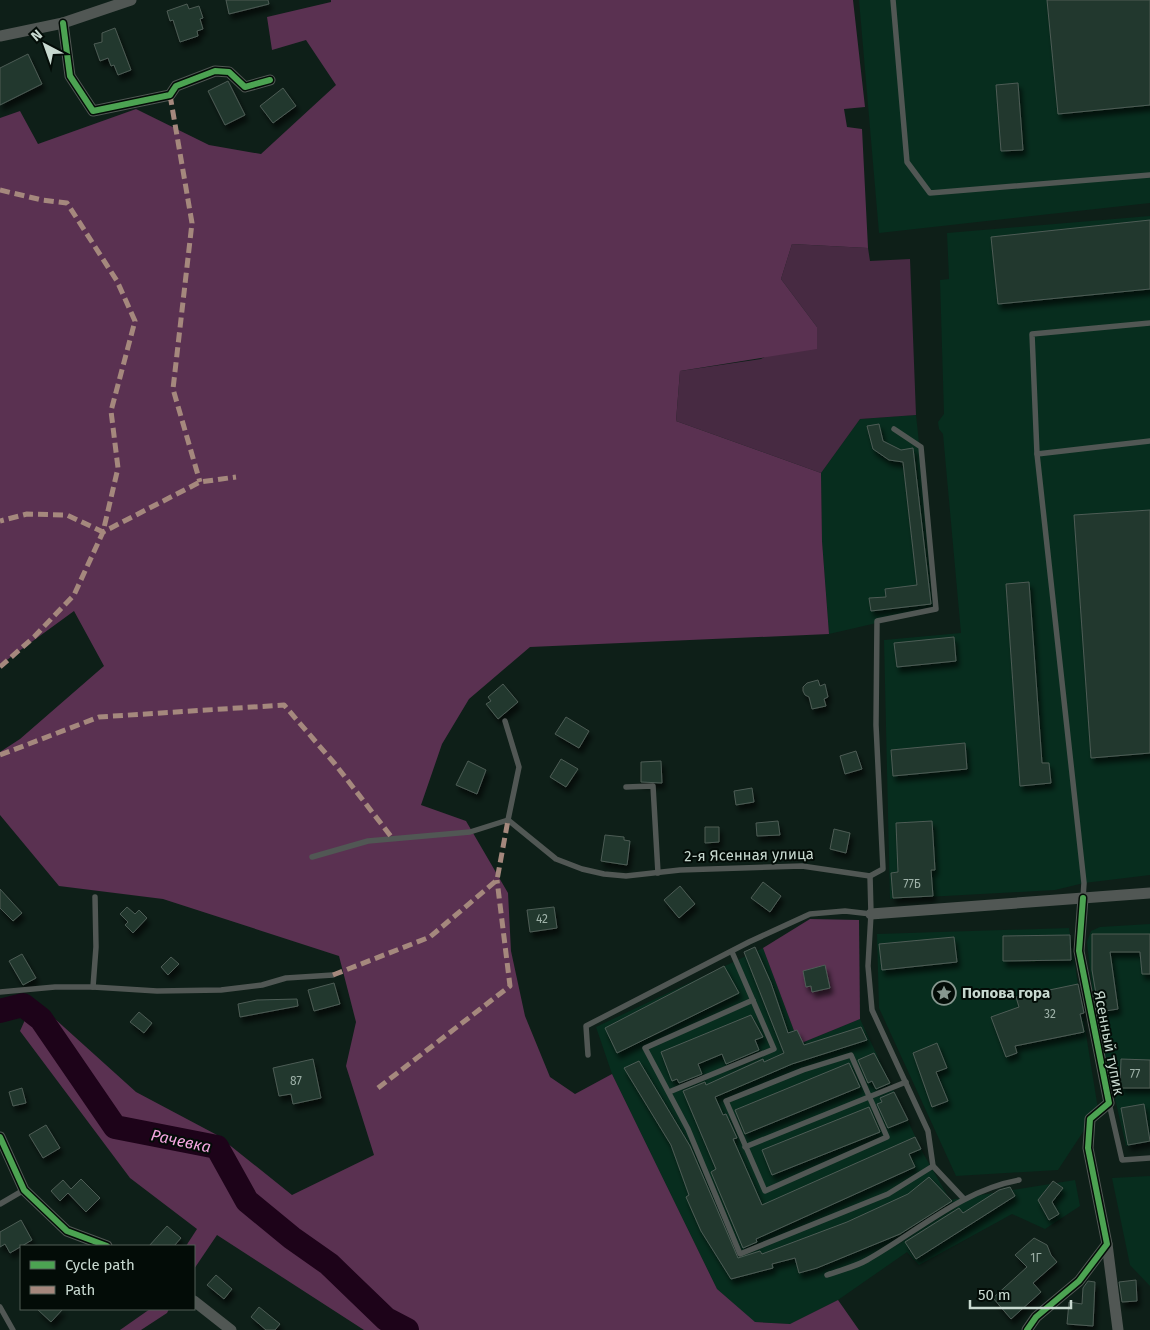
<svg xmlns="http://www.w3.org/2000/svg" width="1150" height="1330" font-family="'Fira Sans',sans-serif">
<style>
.built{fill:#072d1e}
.green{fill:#472a42}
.forest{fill:#5a3151}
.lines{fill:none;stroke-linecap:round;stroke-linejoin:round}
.river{stroke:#1d0319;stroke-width:24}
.building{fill:#20382e;stroke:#4e5c55;filter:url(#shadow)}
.service{stroke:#515754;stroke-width:5.5}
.minor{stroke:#515754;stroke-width:11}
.quiet{stroke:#a5887d;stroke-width:5;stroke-dasharray:10 5;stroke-linecap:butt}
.cycleway-casing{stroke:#030c07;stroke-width:9}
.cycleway{stroke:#4ca352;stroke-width:6}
.labels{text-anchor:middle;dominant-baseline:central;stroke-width:4;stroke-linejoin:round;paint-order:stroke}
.number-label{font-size:12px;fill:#9eb1a8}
.street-label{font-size:15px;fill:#c8d9d0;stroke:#030c07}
.poi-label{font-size:15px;font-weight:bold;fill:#c8d9d0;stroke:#030c07;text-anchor:start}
.water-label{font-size:16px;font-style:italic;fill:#f4a6e0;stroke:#030c07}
</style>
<defs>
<filter id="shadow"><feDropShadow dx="3" dy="5.5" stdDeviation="2.5" flood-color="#0009"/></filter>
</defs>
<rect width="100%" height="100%" fill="#0e1f18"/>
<g class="built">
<path d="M859,0H1150V203L879,233Z"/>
<path d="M1150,216V875L1084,883L1055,890L890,899L884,640L961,633L943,434L939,429L938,422L944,414L940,280L949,279L947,233Z"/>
<path d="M916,415L937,609L829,634L822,541L821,473L860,419Z"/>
<path d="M1150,924V1142L1126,1146L1095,1012L1087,942L1091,931L1100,927Z"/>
<path d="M1069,928L1098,1109L1058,1170L956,1176L879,1008L877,934Z"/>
<path d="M763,948L799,1044L860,1019L923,1153L950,1200L1075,1180L1080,1206L1045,1229L1012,1214L919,1265L907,1252L838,1300L790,1324L754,1322L717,1289L612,1074L596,1027Z"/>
<path d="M1150,1176V1286L1130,1265L1112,1178Z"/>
</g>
<path class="green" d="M792,244L868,248L870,261L910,259L916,415L860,419L821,473L676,421L680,371L761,359L817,327L781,279Z"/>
<g class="forest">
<path d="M331,0H853L865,107L844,109L847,127L862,129L868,248L792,244L781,279L817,327V349L680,371L676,421L821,473L822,541L829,634L530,647L469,699L442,744L421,805L466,821L508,893L511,951L525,1016L550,1077L575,1094L612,1074L717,1289L755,1322L790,1324L838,1300L859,1330H364L217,1235L194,1269V1246H186L197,1229L130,1178L20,1031L34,1000L136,1092L217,1135L292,1195L374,1155L346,1066L356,1022L339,956L163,899L59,886L0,815V752L20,739L104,666L74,611L0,665V118L20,111L38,144L136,109L209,145L261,154L336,85L306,40L272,50L267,17L331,2Z"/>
<path d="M810,919L859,920L860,1019L799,1044L763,948Z"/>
<path d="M150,1309H169L167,1313L141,1330H120Z"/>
</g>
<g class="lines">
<path class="river" d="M0,1011L23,1005L41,1019L115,1127L217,1147L247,1201L292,1238L329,1264L386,1319L407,1330"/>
</g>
<g class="building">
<path d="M226,0H268L269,4L229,14Z"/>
<path d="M1047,0H1150V105L1058,114Z"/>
<path d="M187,4L189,9L199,6L203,18L200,19L203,29L197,31L198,36L180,42L173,20L170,21L167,11Z"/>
<path d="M115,28L131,70L118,75L114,65L111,66L108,58L100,61L94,44L102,42V33Z"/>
<path d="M28,54L42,84L0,105V68Z"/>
<path d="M228,81L245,115L225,125L208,91Z"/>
<path d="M1018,83L1023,150L1001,151L996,85Z"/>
<path d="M283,88L296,106L273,123L260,106Z"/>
<path d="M1150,220V289L998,304L991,237Z"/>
<path d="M879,424L883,441L901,450L913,448L931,604L871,611L869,598L886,597L885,589L917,585L903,462L889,460L873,449L867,426Z"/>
<path d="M1150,510V753L1091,758L1074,515Z"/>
<path d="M1029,582L1042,763H1049L1051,783L1020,786L1006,584Z"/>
<path d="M954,637L956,661L897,667L894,643Z"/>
<path d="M818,680L820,686L825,684L828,697L824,699L826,706L812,709L809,697L805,695L803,691V687L807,683Z"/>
<path d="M503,684L518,702L498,719L486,704L491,701L488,697Z"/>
<path d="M566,717L589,731L579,748L555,734Z"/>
<path d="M965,743L967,769L893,776L891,750Z"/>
<path d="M856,751L862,769L845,774L840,756Z"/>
<path d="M561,759L578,769L566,787L550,777Z"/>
<path d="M468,761L486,770L477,794L456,785Z"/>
<path d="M661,761L662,783L641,782V762Z"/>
<path d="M752,788L754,802L736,805L734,791Z"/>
<path d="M778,821L780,835L757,836L756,823Z"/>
<path d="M932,821L935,870H931L933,896L893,898L891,873L898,872L896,823Z"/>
<path d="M705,827H719V842L705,843Z"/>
<path d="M834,829L850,833L846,853L830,849Z"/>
<path d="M605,835L624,837V840L630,841L627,865L601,861Z"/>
<path d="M763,882L781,896L770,912L751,898Z"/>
<path d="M680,886L695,904L679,918L664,900Z"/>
<path d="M0,889L22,913L13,921L0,908Z"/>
<path d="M127,907L135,914L139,910L147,918L133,933L125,925L128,922L120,914Z"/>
<path d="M554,907L557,928L530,932L527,910Z"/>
<path d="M1092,934H1150V974H1142L1140,952H1110L1118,1009L1099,1012L1092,970Z"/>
<path d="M1070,935L1071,960L1003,961V936Z"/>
<path d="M954,937L957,962L882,970L879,944Z"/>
<path d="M755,947L771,983L788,1033L797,1030L804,1045L861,1027L867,1040L792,1064L715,1097L723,1115L726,1114L737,1138L733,1139L762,1205L915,1137L921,1149L909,1154L915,1167L756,1239L757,1242L743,1248L711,1172L716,1169L683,1091L705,1082L706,1085L763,1059L764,1062L784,1053L744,952Z"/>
<path d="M22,954L36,978L23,985L9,961Z"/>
<path d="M171,957L179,964L168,975L161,967Z"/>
<path d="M825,965L830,988L812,992L811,986L806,987L803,971Z"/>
<path d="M724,966L739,993L617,1053L605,1028Z"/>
<path d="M334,983L340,1004L314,1011L308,990Z"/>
<path d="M1078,984L1084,1013L1080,1014L1084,1032L1015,1046L1017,1053L1006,1057L991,1017L1019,1007L1016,997Z"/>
<path d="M297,999L298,1006L240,1017L238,1004L257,1000Z"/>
<path d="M139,1012L152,1023L144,1033L130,1022Z"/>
<path d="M751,1015L763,1037L755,1040L759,1050L726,1064L722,1054L698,1064L702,1074L679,1083L677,1079L672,1081L661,1052Z"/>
<path d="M937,1043L947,1068L936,1072L948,1101L932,1107L913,1053Z"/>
<path d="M874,1053L890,1083L876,1089L872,1081L868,1083L858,1060Z"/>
<path d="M313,1059L321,1098L293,1104L291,1094L279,1096L273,1068Z"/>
<path d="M1121,1059L1150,1060V1088H1120Z"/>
<path d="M639,1061L690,1146L738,1258L760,1251L762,1254L847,1222L908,1194L929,1177L952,1201L900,1234L817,1268L799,1273L795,1258L772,1264L773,1268L731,1279L701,1231L686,1197L689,1195L671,1145L624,1068Z"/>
<path d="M849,1063L860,1087L745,1134L735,1110Z"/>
<path d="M22,1088L26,1103L13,1106L9,1092Z"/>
<path d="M894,1092L908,1120L888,1128L877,1104L882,1102L880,1098Z"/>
<path d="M1144,1104L1150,1141L1128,1145L1121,1108Z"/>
<path d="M869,1107L880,1132L772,1175L762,1150Z"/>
<path d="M46,1125L60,1148L43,1158L29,1135Z"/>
<path d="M81,1179L100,1198L86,1212L68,1193L60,1201L51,1191L63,1180L71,1189Z"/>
<path d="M1053,1181L1063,1188L1052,1202L1059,1214L1049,1220L1038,1200Z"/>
<path d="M1010,1187L1015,1196L916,1259L905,1242L959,1208L963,1213L999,1190Z"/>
<path d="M21,1220L32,1240L10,1253L5,1244L0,1247V1232Z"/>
<path d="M167,1226L181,1238L174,1246H149Z"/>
<path d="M1034,1238L1047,1245L1051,1255L1057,1262L1033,1283L1041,1292L1011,1319L993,1298L1027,1267L1015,1255Z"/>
<path d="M216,1275L232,1289L224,1299L207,1285Z"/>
<path d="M1136,1280L1137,1301L1122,1302L1119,1282Z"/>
<path d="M1088,1281L1095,1282L1093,1326L1067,1324L1069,1302L1082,1304L1083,1288Z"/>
<path d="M259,1307L280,1324L275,1330H266L251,1317Z"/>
<path d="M37,1309H63L51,1322Z"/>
</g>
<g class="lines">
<g class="service">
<path d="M893,0L907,162L930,193L1150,175"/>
<path d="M1037,454L1150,441"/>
<path d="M626,787L653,786L658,873"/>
<path d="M508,820L556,859L582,869L604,874L626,876L680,870L802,866L870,876"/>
<path d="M312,857L368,841L470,832L508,820L519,767L505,721"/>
<path d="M870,876L883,869L876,725L877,621L936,609L921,447L894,429"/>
<path d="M870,876L871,914L868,966L872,1010L928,1131L933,1166L964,1199"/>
<path d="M1083,898L1084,883L1037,454L1032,334L1150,323"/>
<path d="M93,987L96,947L95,897"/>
<path d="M0,992L55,987H93L157,991L221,990L262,985L286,978L333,975"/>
<path d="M753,1000L645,1048L688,1129L740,1254L888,1194L933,1166"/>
<path d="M588,1055L586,1026L749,942L810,914L845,911L871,914"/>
<path d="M851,1055L887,1137L765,1191L726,1101L803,1070Z"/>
<path d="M669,1092L774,1049L732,952"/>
<path d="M1109,1103L1122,1160L1150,1158"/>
<path d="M745,1147L906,1082"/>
<path d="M0,1204L24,1190"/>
<path d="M827,1275C840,1270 855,1267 867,1260C917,1232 962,1190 1019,1180"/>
<path d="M0,1307L13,1330"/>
</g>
<g class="minor">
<path d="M63,23L70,76L93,111L170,95L176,86L215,71L229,72L245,87L270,80"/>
<path d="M0,36L63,23L131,0"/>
<path d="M871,914L1150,893"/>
<path d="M0,1137L24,1190L67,1231L107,1246"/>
<path d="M1107,1244L1118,1330"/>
<path d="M194,1301L231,1330"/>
<path d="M1027,1330L1036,1317L1079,1281L1107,1244L1088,1148L1090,1119L1109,1103L1079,951L1083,898"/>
</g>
<g class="quiet">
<path d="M170,95L192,223L173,389L200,482"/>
<path d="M0,190L42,200L67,203L117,281L135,321L111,411L118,468L103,532L67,515L27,514L0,521"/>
<path d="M0,667L34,637L74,595L103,532L200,482L236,477"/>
<path d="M0,755L99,717L284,705L335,764L393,839"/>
<path d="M333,975L430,937L497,880L508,820"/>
<path d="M378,1088L510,986L497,880"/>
</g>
<g class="cycleway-casing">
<g id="cycleway">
<path d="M63,23L70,76L93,111L170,95L176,86L215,71L229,72L245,87L270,80"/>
<path d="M0,1137L24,1190L67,1231L107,1246"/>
<path d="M1027,1330L1036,1317L1079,1281L1107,1244L1088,1148L1090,1119L1109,1103L1079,951L1083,898"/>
</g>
</g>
<use href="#cycleway" class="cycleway"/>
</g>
<defs>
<g id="sight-ring" transform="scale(1.25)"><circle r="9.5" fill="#030c07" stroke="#879890" stroke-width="1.5"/><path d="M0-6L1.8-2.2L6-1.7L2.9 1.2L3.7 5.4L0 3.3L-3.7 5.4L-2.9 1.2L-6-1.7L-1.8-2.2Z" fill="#879890"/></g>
</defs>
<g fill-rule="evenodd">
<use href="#sight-ring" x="944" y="993"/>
</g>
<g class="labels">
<g class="number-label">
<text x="912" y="884">77Б</text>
<text x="542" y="919">42</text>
<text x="1050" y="1014">32</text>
<text x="1135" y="1074">77</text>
<text x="296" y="1081">87</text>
<text x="1036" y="1258">1Г</text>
</g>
<g class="street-label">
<text transform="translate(749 855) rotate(-1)">2-я Ясенная улица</text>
<text transform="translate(1109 1043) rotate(79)">Ясенный тупик</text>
</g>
<g class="poi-label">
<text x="962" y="993">Попова гора</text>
</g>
<g class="water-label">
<text transform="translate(181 1141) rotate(12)">Рачевка</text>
</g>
</g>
<rect x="20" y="1245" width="175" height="65" fill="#030c07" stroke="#525e57"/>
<rect x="30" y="1261" width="25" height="8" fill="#4ca352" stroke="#525e57"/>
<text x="65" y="1270" font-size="15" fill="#c8d9d0">Cycle path</text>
<rect x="30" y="1286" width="25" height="8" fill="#a5887d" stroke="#525e57"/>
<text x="65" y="1295" font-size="15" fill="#c8d9d0">Path</text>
<g transform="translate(45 45) rotate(319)" stroke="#030c07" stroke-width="4" paint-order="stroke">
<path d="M0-4L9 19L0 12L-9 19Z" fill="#c8d9d0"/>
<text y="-8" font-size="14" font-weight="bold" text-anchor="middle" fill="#c8d9d0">N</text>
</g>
<path d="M970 1300v8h101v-8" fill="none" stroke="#c8d9d0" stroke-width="2.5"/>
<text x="978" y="1300" font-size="15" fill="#c8d9d0" stroke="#030c07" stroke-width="4" paint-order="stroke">50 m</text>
</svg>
